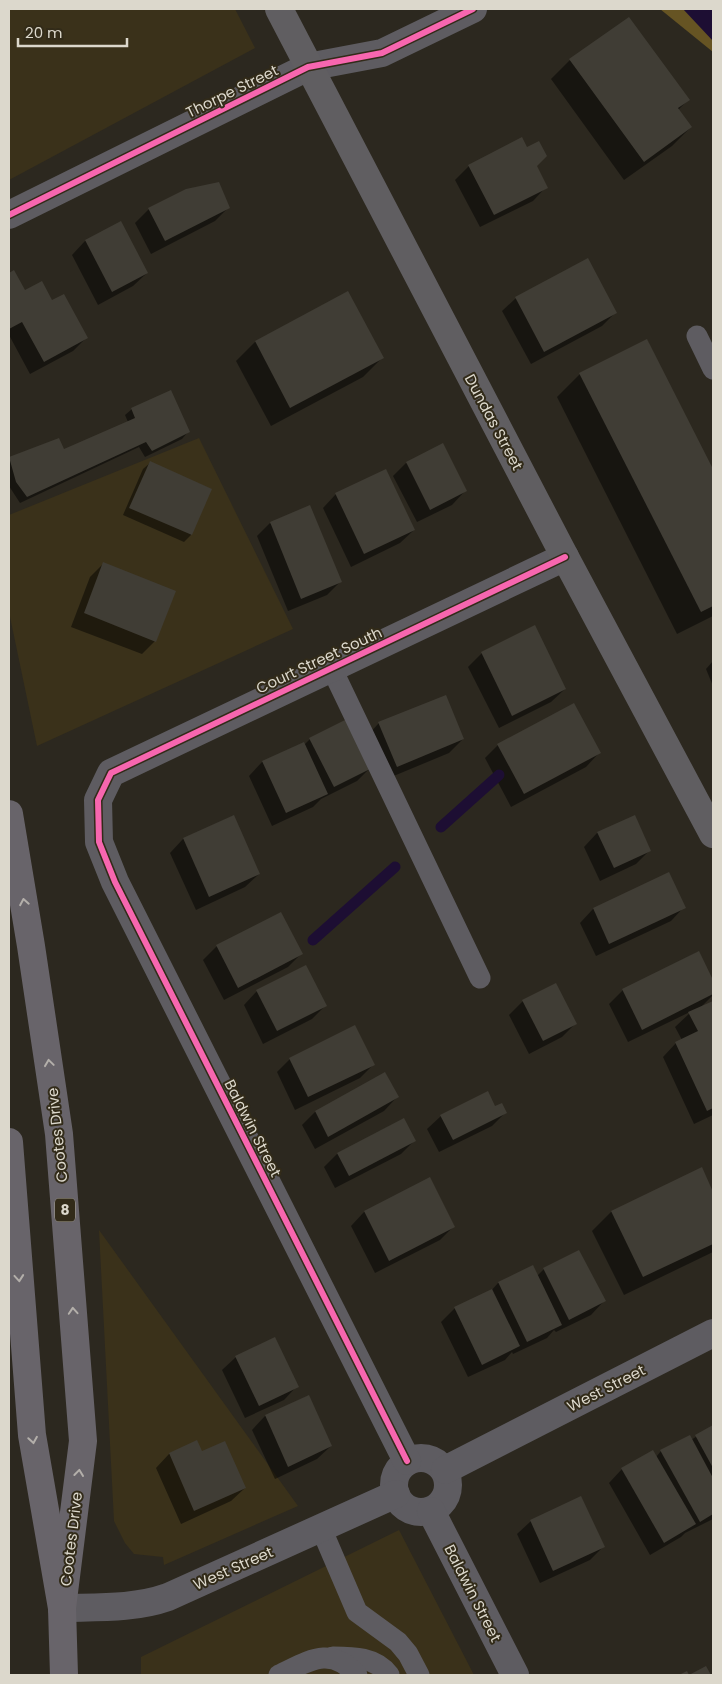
<svg xmlns="http://www.w3.org/2000/svg" width="722" height="1684" font-family="Poppins,sans-serif">
<style>
.built{fill:#3a311a}
.forest{fill:#665423}
.water{fill:#1d0e33}
.shadow{fill:#0007}
.lines{fill:none;stroke-linecap:round;stroke-linejoin:round}
.stream{stroke:#1d0e33;stroke-width:11}
.building{fill:#403d35}
.lane{stroke:#5e5c61;stroke-width:21}
.street{stroke:#5e5c61;stroke-width:28}
.secondary{stroke:#605e61;stroke-width:28}
.primary{stroke:#68646a;stroke-width:28}
.cycleway-casing{stroke:#322b19;stroke-width:9}
.cycleway{stroke:#f766af;stroke-width:6}
.oneway{stroke:#b3afaa}
.labels{text-anchor:middle;dominant-baseline:central;stroke-width:4;stroke-linejoin:round;paint-order:stroke}
.shield{fill:#322b19;stroke:#a9a496;stroke-width:1}
.shield-label{font-size:14px;font-weight:bold;fill:#dcd8cc}
.street-label{font-size:15px;fill:#dcd8cc;stroke:#322b19}
</style>
<rect width="100%" height="100%" fill="#2c281f"/>
<g class="built">
<path d="M9,9H235L255,48L9,180Z"/>
<path d="M199,438L293,629L37,746L9,612V515Z"/>
<path d="M99,1230L298,1506L164,1565L163,1557L134,1554L125,1543L114,1521Z"/>
<path d="M399,1530L474,1675H141V1657Z"/>
</g>
<path class="forest" d="M660,9H713V52Z"/>
<path class="water" d="M683,9H713V41Z"/>
<g class="shadow">
<path d="M570,60L688,100L678,110L691,127L672,146L624,180L551,79Z"/>
<path d="M469,166H536L546,187L533,201L480,227L455,180Z"/>
<path d="M228,208L215,221L151,254L135,223L149,209Z"/>
<path d="M120,223L147,273L133,286L98,305L72,255L85,241Z"/>
<path d="M13,272L24,292L51,302L86,338L73,351L30,374L9,335V274Z"/>
<path d="M347,293L382,358L363,377L271,426L236,361L255,342Z"/>
<path d="M516,298L615,313L602,326L531,364L502,311Z"/>
<path d="M647,340L713,472V616L677,634L557,397L580,374Z"/>
<path d="M132,409L188,432L182,439L145,457L139,447L20,503L9,486V459L10,458L64,451L128,422L125,415Z"/>
<path d="M150,463L211,489L191,535L184,542L123,515L143,469Z"/>
<path d="M406,463L465,491L452,505L417,522L393,476Z"/>
<path d="M336,494L414,530L400,543L351,567L323,508Z"/>
<path d="M270,523L340,582L327,595L288,611L257,536Z"/>
<path d="M103,564L155,641L142,654L71,627L90,577Z"/>
<path d="M482,653L565,689L551,702L499,728L468,667Z"/>
<path d="M713,661V686L706,669Z"/>
<path d="M379,723L463,739L449,753L384,780L366,737Z"/>
<path d="M310,739L370,768L357,781L321,799L313,807L272,826L249,776L262,762L303,743L304,745Z"/>
<path d="M498,745L599,753L586,767L511,807L485,758Z"/>
<path d="M233,816L259,874L245,887L196,910L170,853L183,839Z"/>
<path d="M634,817L650,850L636,864L600,881L584,847L597,833Z"/>
<path d="M668,874L684,907L671,921L596,956L580,923L593,909Z"/>
<path d="M280,914L301,954L288,967L224,1000L203,960L217,946Z"/>
<path d="M698,952L713,982V995L700,1008L713,1002V1115L694,1124L663,1057L676,1043L682,1040L675,1027L692,1011L628,1042L609,1004L623,990Z"/>
<path d="M257,991L325,1006L312,1019L263,1044L244,1005Z"/>
<path d="M523,1001L576,1023L562,1037L529,1054L509,1015Z"/>
<path d="M290,1059L373,1065L360,1078L295,1110L277,1072Z"/>
<path d="M385,1073L397,1097L384,1111L315,1149L302,1125L315,1112Z"/>
<path d="M495,1107L505,1113L492,1126L439,1152L427,1129L441,1116Z"/>
<path d="M403,1119L414,1141L401,1154L335,1188L324,1167L337,1154Z"/>
<path d="M701,1169L713,1195V1252L624,1295L592,1231L611,1212Z"/>
<path d="M430,1179L454,1226L440,1240L375,1273L351,1226L364,1212Z"/>
<path d="M533,1267L537,1276L544,1269L604,1301L591,1315L556,1332L554,1330L547,1338L513,1354L512,1352L505,1360L468,1377L441,1322L455,1308L490,1292L498,1283Z"/>
<path d="M236,1357L297,1386L284,1400L245,1418L222,1370Z"/>
<path d="M308,1396L331,1446L317,1459L275,1479L252,1430L265,1416Z"/>
<path d="M713,1426V1519L685,1533L681,1537L650,1555L609,1483L622,1469L656,1457L661,1451L691,1440Z"/>
<path d="M196,1442L201,1453L245,1488L231,1501L181,1524L156,1468L169,1454Z"/>
<path d="M531,1521L603,1547L590,1560L540,1583L517,1534Z"/>
</g>
<g class="lines">
<g class="stream">
<path d="M441,827L499,775"/>
<path d="M313,940L395,867"/>
</g>
</g>
<g class="building">
<path d="M629,17L690,100L678,108L692,127L644,162L569,59Z"/>
<path d="M522,137L527,147L539,141L547,156L537,166L548,188L494,215L468,165Z"/>
<path d="M219,182L230,208L165,241L148,208L186,189Z"/>
<path d="M121,221L148,273L112,292L85,240Z"/>
<path d="M588,258L617,313L544,352L515,297Z"/>
<path d="M14,270L25,290L42,281L52,300L64,294L88,338L44,362L22,322L9,329V273Z"/>
<path d="M348,291L384,358L290,408L255,341Z"/>
<path d="M647,339L713,469V606L701,612L579,373Z"/>
<path d="M171,390L190,432L152,451L146,442L27,497L16,482L9,457L59,438L64,449L135,418L131,408Z"/>
<path d="M443,443L467,491L430,510L406,462Z"/>
<path d="M150,461L212,489L192,535L129,508Z"/>
<path d="M386,469L415,530L364,554L335,493Z"/>
<path d="M310,505L342,582L301,599L270,522Z"/>
<path d="M103,562L176,591L156,642L84,613Z"/>
<path d="M535,625L566,689L512,716L481,652Z"/>
<path d="M446,695L464,739L397,767L378,722Z"/>
<path d="M574,703L601,753L524,794L497,744Z"/>
<path d="M347,719L372,768L334,787L309,738Z"/>
<path d="M304,742L328,794L286,813L262,761Z"/>
<path d="M234,815L260,874L209,897L183,838Z"/>
<path d="M635,815L651,851L614,868L597,832Z"/>
<path d="M669,872L686,908L609,944L593,908Z"/>
<path d="M281,912L303,954L238,988L216,945Z"/>
<path d="M699,951L713,980V994L642,1030L622,989Z"/>
<path d="M306,965L327,1006L277,1031L256,990Z"/>
<path d="M556,983L577,1024L543,1041L522,1000Z"/>
<path d="M713,1001V1108L707,1111L675,1042L698,1031L688,1012Z"/>
<path d="M355,1025L375,1065L308,1097L289,1058Z"/>
<path d="M385,1072L399,1097L328,1137L315,1111Z"/>
<path d="M488,1091L495,1106L502,1103L507,1113L453,1140L440,1115Z"/>
<path d="M404,1118L416,1141L349,1176L337,1153Z"/>
<path d="M702,1167L713,1192V1244L643,1277L611,1211Z"/>
<path d="M430,1177L455,1227L389,1261L364,1211Z"/>
<path d="M579,1250L606,1301L569,1320L543,1268Z"/>
<path d="M533,1265L562,1325L527,1342L498,1282Z"/>
<path d="M492,1289L520,1346L482,1365L454,1307Z"/>
<path d="M275,1337L299,1387L259,1406L235,1356Z"/>
<path d="M309,1395L332,1446L288,1467L265,1415Z"/>
<path d="M713,1425V1468L695,1435Z"/>
<path d="M690,1435L713,1478V1514L700,1522L660,1450Z"/>
<path d="M197,1440L202,1451L225,1441L246,1488L194,1511L169,1453Z"/>
<path d="M653,1450L696,1524L664,1543L621,1468Z"/>
<path d="M581,1496L605,1547L553,1571L530,1520Z"/>
<path d="M706,1666L711,1675H679L687,1671L689,1675Z"/>
</g>
<g class="lines">
<g class="lane">
<path d="M697,336L713,369"/>
<path d="M331,667L480,978"/>
<path d="M321,1528L357,1612L398,1642L408,1654L419,1675"/>
<path d="M333,1657C353,1657 376,1657 389,1675"/>
<path d="M279,1675C309,1661 330,1645 357,1675"/>
</g>
<g class="street">
<path d="M9,215L308,67L382,53L473,9"/>
<circle cx="421" cy="1485" r="27"/>
<path d="M407,1461L115,882L99,842L98,800L111,773L565,557"/>
<path d="M445,1470L713,1333"/>
<path d="M431,1511L515,1675"/>
<path d="M62,1608C98,1607 134,1609 168,1597L396,1494"/>
</g>
<path class="secondary" d="M279,9L565,557L713,834"/>
<g class="primary">
<path d="M9,814L31,946L59,1134L83,1441L62,1608"/>
<path d="M9,1142L32,1435L62,1608L64,1675"/>
</g>
<g class="cycleway-casing">
<g id="cycleway">
<path d="M9,215L308,67L382,53L473,9"/>
<path d="M407,1461L115,882L99,842L98,800L111,773L565,557"/>
</g>
</g>
<use href="#cycleway" class="cycleway"/>
</g>
<defs><path id="oneway-chevron" d="M-2-3.5L2.5 0L-2 3.5" fill="none" stroke-width="1.6" stroke-linecap="round" stroke-linejoin="round" transform="scale(1.25)"/></defs>
<g class="oneway">
<use href="#oneway-chevron" transform="translate(24 902) rotate(-100)"/>
<use href="#oneway-chevron" transform="translate(49 1063) rotate(-98)"/>
<use href="#oneway-chevron" transform="translate(19 1278) rotate(85)"/>
<use href="#oneway-chevron" transform="translate(73 1311) rotate(-94)"/>
<use href="#oneway-chevron" transform="translate(33 1440) rotate(81)"/>
<use href="#oneway-chevron" transform="translate(79 1473) rotate(-83)"/>
</g>
<g class="labels">
<rect class="shield" x="55" y="1198.5" width="20" height="23" rx="4"/>
<g class="shield-label">
<text x="65" y="1210">8</text>
</g>
<g class="street-label">
<text transform="translate(232 91) rotate(-26)">Thorpe Street</text>
<text transform="translate(494 422) rotate(62)">Dundas Street</text>
<text transform="translate(319 660) rotate(-25)">Court Street South</text>
<text transform="translate(253 1128) rotate(63)">Baldwin Street</text>
<text transform="translate(57 1135) rotate(-96)">Cootes Drive</text>
<text transform="translate(606 1388) rotate(-27)">West Street</text>
<text transform="translate(71 1539) rotate(-83)">Cootes Drive</text>
<text transform="translate(233 1568) rotate(-24)">West Street</text>
<text transform="translate(473 1593) rotate(63)">Baldwin Street</text>
</g>
</g>
<rect width="722" height="1684" fill="none" stroke="#dcd8cc" stroke-width="20"/>
<path d="M18 38v8h109v-8" fill="none" stroke="#dcd8cc" stroke-width="2.5"/>
<text x="25" y="38" font-size="15" fill="#dcd8cc" stroke="#322b19" stroke-width="4" paint-order="stroke">20 m</text>
</svg>
